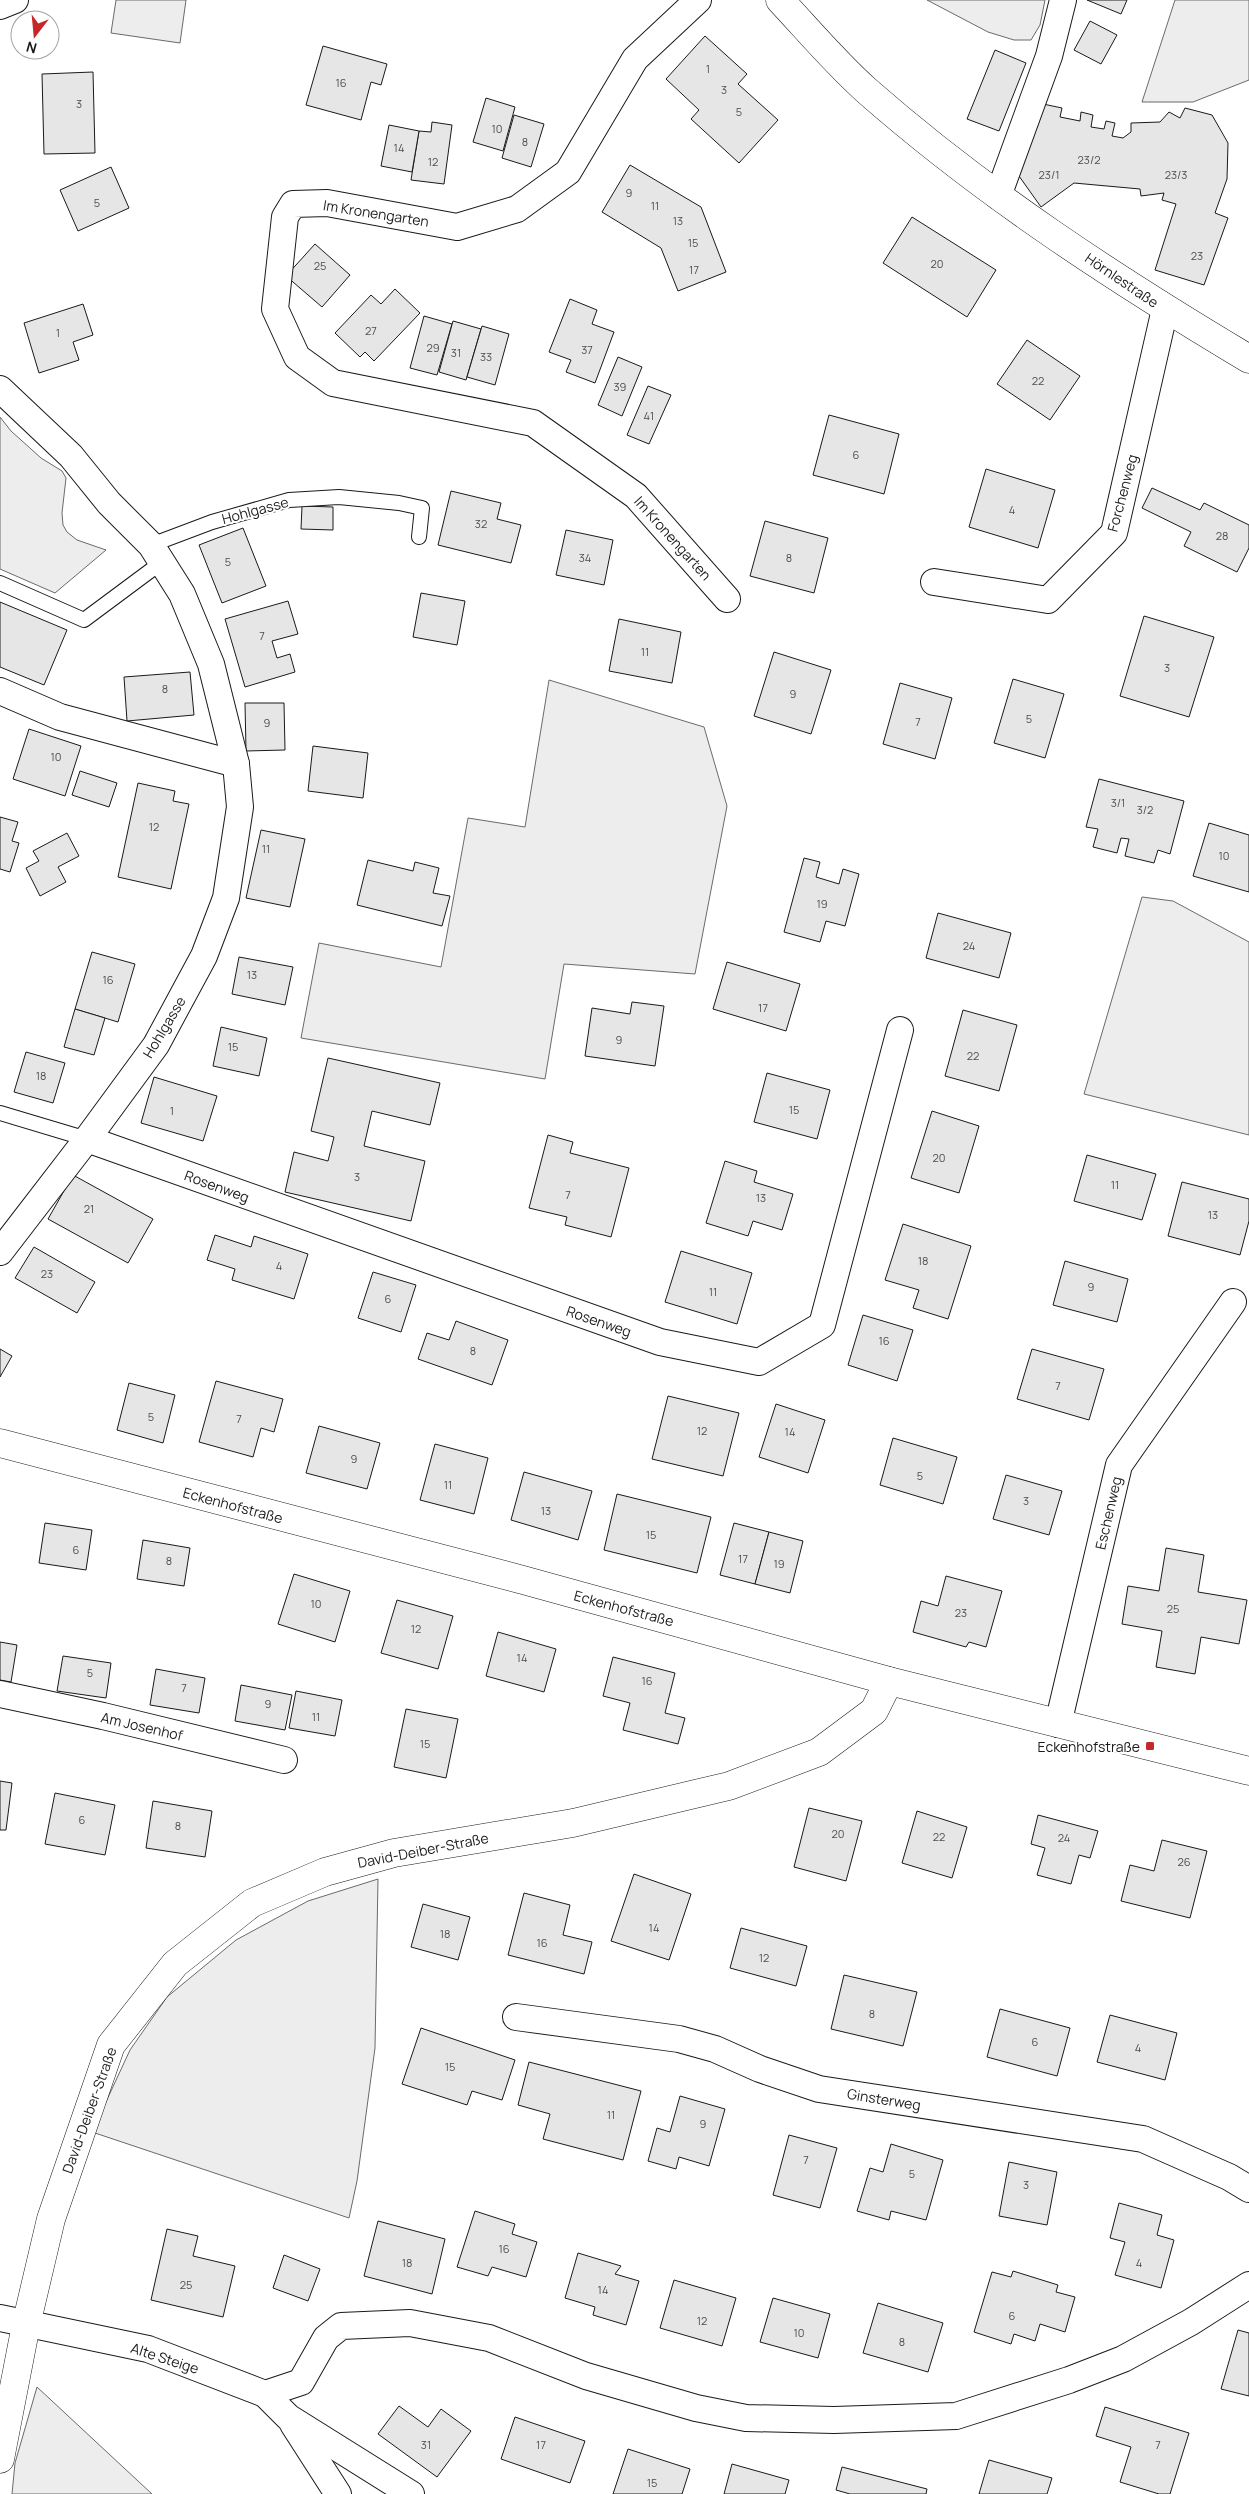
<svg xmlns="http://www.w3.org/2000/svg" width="1249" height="2494" font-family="Manrope,sans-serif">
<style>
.built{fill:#ededed;stroke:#6a6a6a}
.building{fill:#e6e6e6;stroke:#1a1a1a}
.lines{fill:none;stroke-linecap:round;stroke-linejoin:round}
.service-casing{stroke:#1a1a1a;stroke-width:16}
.minor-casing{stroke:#1a1a1a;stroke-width:28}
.tertiary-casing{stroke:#1a1a1a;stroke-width:29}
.service{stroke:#fff;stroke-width:14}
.minor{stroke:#fff;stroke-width:26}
.tertiary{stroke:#fff;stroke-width:28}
.poi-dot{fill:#c62828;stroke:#fff;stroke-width:2}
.labels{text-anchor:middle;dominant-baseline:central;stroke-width:4;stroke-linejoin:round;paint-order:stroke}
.number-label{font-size:11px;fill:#4d4d4d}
.street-label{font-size:14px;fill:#1a1a1a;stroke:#fff}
.poi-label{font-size:14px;fill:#1a1a1a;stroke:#fff;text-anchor:end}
</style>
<rect width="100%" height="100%" fill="#fff"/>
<g class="built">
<path d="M116,0H186L180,43L111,33Z"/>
<path d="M927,0H1045L1040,25L1031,40H1014L988,32Z"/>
<path d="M1175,0H1249V80L1193,102H1142Z"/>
<path d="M0,417L11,431L41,458L62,471L66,478L62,513L63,525L67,532L77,540L106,550L55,593L0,569Z"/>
<path d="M549,680L704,727L727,806L695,974L564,964L545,1079L301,1038L319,943L441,967L468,818L525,827Z"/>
<path d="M1142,897L1173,901L1249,942V1135L1084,1094Z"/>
<path d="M378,1879L375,2048L357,2181L349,2218L92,2132L130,2050L167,1997L236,1940L308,1901Z"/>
<path d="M37,2387L152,2494H12L15,2463Z"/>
</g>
<g class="building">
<path d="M1087,0H1127L1121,14Z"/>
<path d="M1090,21L1117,35L1101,64L1074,50Z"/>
<path d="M705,36L747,74L738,84L778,120L739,163L691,119L699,110L666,79Z"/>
<path d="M323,46L387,64L381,85L371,82L361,120L306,105Z"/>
<path d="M995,50L1026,63L999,131L967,119Z"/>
<path d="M93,72L95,153L44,154L42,74Z"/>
<path d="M486,98L515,107L503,151L473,142Z"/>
<path d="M1043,104L1062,108L1060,117L1080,121L1081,112L1093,115L1091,127L1104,129L1106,121L1115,123L1112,136L1123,138L1131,132V123L1160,122L1169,112L1180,118L1185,108L1212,115L1228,143L1227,179L1215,213L1228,218L1204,285L1155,270L1176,204L1162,200L1164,193L1141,196L1140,189L1074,183L1041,207L1014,169Z"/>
<path d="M514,115L544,124L531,167L502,158Z"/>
<path d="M432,122L452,125L444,184L411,180L419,131L431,132Z"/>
<path d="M389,125L419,131L412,172L381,166Z"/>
<path d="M630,165L701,207L726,272L678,291L661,248L602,212Z"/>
<path d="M111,167L129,208L78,231L60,190Z"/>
<path d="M912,217L996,270L967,317L883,263Z"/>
<path d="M315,244L350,275L322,307L286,276Z"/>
<path d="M395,289L420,313L374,361L365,352L360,357L335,333L371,295L381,304Z"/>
<path d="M570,299L597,310L592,324L614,332L595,383L566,372L571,360L549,352Z"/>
<path d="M83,304L93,335L73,342L79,360L39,373L24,323Z"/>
<path d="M424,316L452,324L437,375L410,368Z"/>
<path d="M453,321L481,329L466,380L439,372Z"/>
<path d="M482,326L509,334L495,385L467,377Z"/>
<path d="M1027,340L1080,376L1050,420L997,384Z"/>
<path d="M618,357L642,367L622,416L598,405Z"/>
<path d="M648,386L671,395L649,444L627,435Z"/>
<path d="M829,415L899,434L884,494L813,475Z"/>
<path d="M986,469L1055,490L1038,548L969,527Z"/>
<path d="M1152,488L1200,510L1204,503L1249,525V548L1237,572L1184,546L1191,532L1142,508Z"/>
<path d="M451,491L501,503L497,519L521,525L511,563L438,545Z"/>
<path d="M302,506L333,507V530L301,529Z"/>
<path d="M765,521L828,538L814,593L750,576Z"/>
<path d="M243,528L266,586L222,603L199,545Z"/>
<path d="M566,530L613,540L604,585L556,575Z"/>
<path d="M421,593L465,601L457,645L413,637Z"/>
<path d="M288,601L298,634L272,641L277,658L290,654L295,672L245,687L225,619Z"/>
<path d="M0,602L67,630L44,685L0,667Z"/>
<path d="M1144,616L1214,637L1189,717L1120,696Z"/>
<path d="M619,619L681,632L672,683L609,671Z"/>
<path d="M774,652L831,670L811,734L754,716Z"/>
<path d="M190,672L194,715L127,721L124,677Z"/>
<path d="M1013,679L1064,694L1045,758L994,743Z"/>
<path d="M900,683L952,698L935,759L883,744Z"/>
<path d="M245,703H284L285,750L246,751Z"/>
<path d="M29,729L81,746L65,796L13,779Z"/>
<path d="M313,746L368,753L363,798L308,791Z"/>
<path d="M80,771L117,783L109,807L72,795Z"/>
<path d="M1099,779L1184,801L1170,854L1158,850L1154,863L1125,856L1129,839L1121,838L1117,853L1093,847L1098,829L1086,827Z"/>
<path d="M138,783L175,791L173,801L189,804L171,889L118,877Z"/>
<path d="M0,817L18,822L12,841L19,843L10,872L0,869Z"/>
<path d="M1209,823L1249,835V892L1193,876Z"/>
<path d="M261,830L305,839L290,907L246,898Z"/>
<path d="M67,833L79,856L58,867L66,882L40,896L26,868L39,861L33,851Z"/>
<path d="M804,858L820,862L816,877L839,884L843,869L859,874L845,926L826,921L820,942L784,932Z"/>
<path d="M368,860L413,871L415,862L439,868L433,893L450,896L442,926L357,905Z"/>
<path d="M938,913L1011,933L999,978L926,958Z"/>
<path d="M92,952L135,964L118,1022L75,1009Z"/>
<path d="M239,957L293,967L285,1005L232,994Z"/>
<path d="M727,962L800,984L786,1031L713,1009Z"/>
<path d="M632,1002L664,1006L655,1066L585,1056L592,1008L630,1014Z"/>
<path d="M75,1009L105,1018L94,1055L64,1047Z"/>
<path d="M963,1010L1017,1025L999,1091L945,1076Z"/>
<path d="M221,1027L267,1038L259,1076L213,1066Z"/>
<path d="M26,1052L65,1063L53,1103L14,1092Z"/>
<path d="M328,1058L440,1083L430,1125L372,1111L364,1146L425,1161L411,1221L285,1192L294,1152L328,1161L334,1137L311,1131Z"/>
<path d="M767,1073L830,1090L817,1139L754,1122Z"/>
<path d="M154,1077L217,1096L203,1141L141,1123Z"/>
<path d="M932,1111L979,1126L959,1193L911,1178Z"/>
<path d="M548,1135L573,1142L570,1153L629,1168L611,1237L565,1225L567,1217L529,1208Z"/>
<path d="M1087,1155L1156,1174L1142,1220L1074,1201Z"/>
<path d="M725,1161L757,1171L754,1182L793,1194L782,1230L753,1221L748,1236L706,1223Z"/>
<path d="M73,1175L153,1219L128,1263L48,1219Z"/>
<path d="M1182,1182L1249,1199V1221L1240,1255L1168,1236Z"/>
<path d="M903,1224L971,1246L948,1319L913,1308L919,1290L885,1280Z"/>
<path d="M215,1235L251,1247L254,1236L308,1254L294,1299L232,1280L235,1269L207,1260Z"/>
<path d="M34,1247L95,1282L77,1313L15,1278Z"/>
<path d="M681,1251L752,1273L737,1324L665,1302Z"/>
<path d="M1065,1261L1128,1279L1117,1322L1053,1305Z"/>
<path d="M373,1272L416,1285L401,1332L358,1318Z"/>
<path d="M863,1315L913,1330L897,1381L848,1365Z"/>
<path d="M456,1321L508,1340L492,1385L418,1359L427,1333L449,1340Z"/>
<path d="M0,1349L12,1356L0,1377Z"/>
<path d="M1032,1349L1104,1369L1089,1420L1017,1399Z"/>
<path d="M216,1381L283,1399L274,1432L261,1428L253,1457L199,1442Z"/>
<path d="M129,1383L175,1395L163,1443L117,1430Z"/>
<path d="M668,1396L739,1413L723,1476L652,1459Z"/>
<path d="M776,1404L825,1420L808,1473L759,1457Z"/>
<path d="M319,1426L380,1443L367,1489L306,1473Z"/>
<path d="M893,1438L957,1457L943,1504L880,1485Z"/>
<path d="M435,1444L488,1458L474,1514L420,1500Z"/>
<path d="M524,1472L592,1491L578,1540L511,1520Z"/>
<path d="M1006,1475L1062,1491L1049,1535L993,1519Z"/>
<path d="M617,1494L711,1517L697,1573L604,1550Z"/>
<path d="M45,1523L92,1530L86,1570L39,1563Z"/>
<path d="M734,1523L769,1532L755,1584L720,1575Z"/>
<path d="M769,1532L803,1541L790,1593L755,1584Z"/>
<path d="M143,1540L190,1548L184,1586L137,1579Z"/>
<path d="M1166,1548L1204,1555L1198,1592L1247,1600L1239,1644L1201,1637L1195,1674L1156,1667L1162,1631L1122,1624L1128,1586L1159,1591Z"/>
<path d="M294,1574L350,1591L335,1642L278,1624Z"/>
<path d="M946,1576L1002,1591L986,1647L969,1642L966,1647L913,1632L921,1601L938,1606Z"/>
<path d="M397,1600L453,1616L438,1669L381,1653Z"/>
<path d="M498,1632L556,1649L544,1692L486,1676Z"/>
<path d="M0,1642L17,1645L11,1682L0,1680Z"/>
<path d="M63,1656L111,1663L106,1698L57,1691Z"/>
<path d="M613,1657L675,1673L665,1713L685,1718L678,1744L623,1730L630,1703L603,1696Z"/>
<path d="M156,1669L205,1678L199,1713L150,1705Z"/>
<path d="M241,1685L292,1695L285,1730L235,1721Z"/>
<path d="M296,1691L342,1700L335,1736L289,1728Z"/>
<path d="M406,1709L458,1719L446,1778L394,1767Z"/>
<path d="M0,1781L12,1783L6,1830H0Z"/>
<path d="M55,1793L115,1805L105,1855L45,1844Z"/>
<path d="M153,1801L212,1811L205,1857L146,1848Z"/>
<path d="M809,1808L862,1821L846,1881L794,1867Z"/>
<path d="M917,1811L967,1827L952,1878L902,1863Z"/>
<path d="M1038,1815L1098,1831L1090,1858L1079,1855L1071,1884L1037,1875L1045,1848L1031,1844Z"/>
<path d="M1162,1840L1207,1851L1190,1918L1121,1901L1130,1865L1154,1871Z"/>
<path d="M634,1874L691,1894L669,1960L611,1941Z"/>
<path d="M524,1893L570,1905L563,1935L592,1942L584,1974L508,1955Z"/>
<path d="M423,1904L470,1917L458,1960L411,1947Z"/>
<path d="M741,1928L807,1946L796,1986L730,1968Z"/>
<path d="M844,1975L917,1992L903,2046L831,2029Z"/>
<path d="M1000,2009L1070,2028L1057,2076L987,2057Z"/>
<path d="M1110,2015L1177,2033L1165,2080L1097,2062Z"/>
<path d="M421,2028L515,2060L502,2100L472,2091L467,2105L402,2084Z"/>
<path d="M529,2062L641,2091L623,2160L543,2139L550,2114L518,2105Z"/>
<path d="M680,2096L725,2109L709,2166L679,2157L676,2169L648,2161L657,2128L670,2132Z"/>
<path d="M789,2135L837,2148L820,2208L773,2195Z"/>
<path d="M891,2144L943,2160L926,2220L891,2211L889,2220L857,2211L870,2168L883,2172Z"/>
<path d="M1009,2162L1057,2172L1047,2225L999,2216Z"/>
<path d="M1119,2203L1162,2215L1157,2235L1174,2240L1161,2288L1115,2275L1125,2242L1110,2238Z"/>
<path d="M475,2211L515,2224L512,2234L537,2242L526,2277L492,2267L488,2276L457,2267Z"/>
<path d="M378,2221L445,2239L432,2294L364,2276Z"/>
<path d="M167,2229L198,2236L193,2256L235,2266L223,2317L151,2300Z"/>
<path d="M578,2253L621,2266L615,2274L639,2281L626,2325L593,2315L595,2307L565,2298Z"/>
<path d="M284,2255L320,2269L308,2301L273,2288Z"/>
<path d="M1013,2271L1058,2285L1056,2292L1075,2297L1065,2332L1040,2324L1035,2341L1014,2334L1011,2344L974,2332L992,2272L1011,2277Z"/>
<path d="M674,2280L736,2298L722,2346L660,2328Z"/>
<path d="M773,2298L830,2314L818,2358L760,2342Z"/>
<path d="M878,2303L943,2323L928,2372L863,2353Z"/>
<path d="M1238,2330L1249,2333V2396L1221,2389Z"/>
<path d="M399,2406L428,2427L441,2409L471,2431L437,2477L378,2434Z"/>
<path d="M1105,2407L1189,2433L1170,2494H1159L1120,2482L1131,2447L1096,2436Z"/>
<path d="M515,2417L585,2441L570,2483L501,2459Z"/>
<path d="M628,2449L690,2469L682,2494H613Z"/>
<path d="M989,2460L1052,2478L1047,2494H979Z"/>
<path d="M732,2464L789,2480L785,2494H724Z"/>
<path d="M842,2467L927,2489L926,2494H850L836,2490Z"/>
</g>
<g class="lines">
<g class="service-casing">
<g id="service">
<path d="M151,545L212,522L289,500L339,497L399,503L422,508L419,537"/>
<path d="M0,583L84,620L162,562"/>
<path d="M0,1113L87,1139"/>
</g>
</g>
<g class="minor-casing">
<g id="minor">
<path d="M698,0L635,59L568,172L517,209L457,227L327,203L293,204L285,217L275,309L297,357L333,383L533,423L636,496L727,599"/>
<path d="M0,6L15,0"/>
<path d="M998,196L1049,56L1063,0"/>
<path d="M0,389L71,456L109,503L151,545L182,594L211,664L236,764L240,807L226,898L204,956L156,1045L87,1139L0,1252"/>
<path d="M934,582L1048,600L1114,533L1165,309"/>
<path d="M0,691L60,717L236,764"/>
<path d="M87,1139L660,1342L759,1362L822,1325L900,1030"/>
<path d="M0,1694L103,1716L284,1760"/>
<path d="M1058,1724L1119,1465L1233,1302"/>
<path d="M516,2017L679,2039L715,2049L760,2069L819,2089L1143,2139L1229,2177L1249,2189"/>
<path d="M0,2318L148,2349L265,2394L288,2417L411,2494"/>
<path d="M265,2394L301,2382L326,2338L341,2326L410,2323L489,2338L586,2376L696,2408L746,2418L834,2420L956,2416L1069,2380L1123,2359L1191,2322L1249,2285"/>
<path d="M293,2424L338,2494"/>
</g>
</g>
<g class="tertiary-casing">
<g id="tertiary">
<path d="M780,0C808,30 835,62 866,90C983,193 1115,279 1249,359"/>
<path d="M0,1443L523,1580L889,1681L1249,1771"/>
<path d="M0,2459L26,2325L51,2219L111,2045L175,1964L252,1903L325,1872L394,1853L573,1823L729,1786L819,1752L874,1711L889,1681"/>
</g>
</g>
<use href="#service" class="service"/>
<use href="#minor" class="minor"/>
<use href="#tertiary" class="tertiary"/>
</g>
<rect class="poi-dot" x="1145" y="1741" width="10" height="10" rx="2.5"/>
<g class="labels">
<g class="number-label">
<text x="708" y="68">1</text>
<text x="341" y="82">16</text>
<text x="724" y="89">3</text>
<text x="79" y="103">3</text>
<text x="739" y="111">5</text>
<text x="497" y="128">10</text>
<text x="525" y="141">8</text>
<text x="399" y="147">14</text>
<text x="1089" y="159">23/2</text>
<text x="433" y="161">12</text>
<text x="1049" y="174">23/1</text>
<text x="1176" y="174">23/3</text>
<text x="629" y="192">9</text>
<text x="97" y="202">5</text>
<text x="655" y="205">11</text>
<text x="678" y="220">13</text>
<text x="693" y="242">15</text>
<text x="1197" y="255">23</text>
<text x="937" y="263">20</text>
<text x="320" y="265">25</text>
<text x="694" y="269">17</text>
<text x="371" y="330">27</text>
<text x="58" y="332">1</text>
<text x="433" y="347">29</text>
<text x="587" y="349">37</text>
<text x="456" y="352">31</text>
<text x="486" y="356">33</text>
<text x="1038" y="380">22</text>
<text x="620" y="386">39</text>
<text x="649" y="415">41</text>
<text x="856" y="454">6</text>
<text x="1012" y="509">4</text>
<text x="481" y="523">32</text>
<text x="1222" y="535">28</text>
<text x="585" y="557">34</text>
<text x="789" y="557">8</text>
<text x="228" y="561">5</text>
<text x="262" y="635">7</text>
<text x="645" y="651">11</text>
<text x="1167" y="667">3</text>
<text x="165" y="688">8</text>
<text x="793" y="693">9</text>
<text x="1029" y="718">5</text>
<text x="918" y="721">7</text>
<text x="267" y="722">9</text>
<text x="56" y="756">10</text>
<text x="1118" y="802">3/1</text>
<text x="1145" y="809">3/2</text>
<text x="154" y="826">12</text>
<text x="266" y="848">11</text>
<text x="1224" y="855">10</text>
<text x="822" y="903">19</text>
<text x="969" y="945">24</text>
<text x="252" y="974">13</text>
<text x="108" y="979">16</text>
<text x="763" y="1007">17</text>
<text x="619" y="1039">9</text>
<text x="233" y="1046">15</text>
<text x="973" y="1055">22</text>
<text x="41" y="1075">18</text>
<text x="794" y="1109">15</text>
<text x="172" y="1110">1</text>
<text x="939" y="1157">20</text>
<text x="357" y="1176">3</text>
<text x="1115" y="1184">11</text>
<text x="568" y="1194">7</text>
<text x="761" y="1197">13</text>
<text x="89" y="1208">21</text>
<text x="1213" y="1214">13</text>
<text x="923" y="1260">18</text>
<text x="279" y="1265">4</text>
<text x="47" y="1273">23</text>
<text x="1091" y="1286">9</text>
<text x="713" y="1291">11</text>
<text x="388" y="1298">6</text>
<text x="884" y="1340">16</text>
<text x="473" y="1350">8</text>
<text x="1058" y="1385">7</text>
<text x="151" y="1416">5</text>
<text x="239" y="1418">7</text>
<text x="702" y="1430">12</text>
<text x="790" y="1431">14</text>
<text x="354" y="1458">9</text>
<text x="920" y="1475">5</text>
<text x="448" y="1484">11</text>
<text x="1026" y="1500">3</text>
<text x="546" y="1510">13</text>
<text x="651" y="1534">15</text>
<text x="76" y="1549">6</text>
<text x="743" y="1558">17</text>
<text x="169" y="1560">8</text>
<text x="779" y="1563">19</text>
<text x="316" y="1603">10</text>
<text x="1173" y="1608">25</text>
<text x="961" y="1612">23</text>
<text x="416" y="1628">12</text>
<text x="522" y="1657">14</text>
<text x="90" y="1672">5</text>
<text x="647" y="1680">16</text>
<text x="184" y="1687">7</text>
<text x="268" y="1703">9</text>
<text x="316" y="1716">11</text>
<text x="425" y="1743">15</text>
<text x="82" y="1819">6</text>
<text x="178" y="1825">8</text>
<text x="838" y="1833">20</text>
<text x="939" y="1836">22</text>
<text x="1064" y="1837">24</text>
<text x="1184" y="1861">26</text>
<text x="654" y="1927">14</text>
<text x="445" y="1933">18</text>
<text x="542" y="1942">16</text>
<text x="764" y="1957">12</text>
<text x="872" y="2013">8</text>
<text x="1035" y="2041">6</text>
<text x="1138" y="2047">4</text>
<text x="450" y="2066">15</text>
<text x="611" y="2114">11</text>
<text x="703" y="2123">9</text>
<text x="806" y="2159">7</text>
<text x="912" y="2173">5</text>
<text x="1026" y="2184">3</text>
<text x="504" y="2248">16</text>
<text x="407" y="2262">18</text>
<text x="1139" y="2262">4</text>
<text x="186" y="2284">25</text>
<text x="603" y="2289">14</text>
<text x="1012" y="2315">6</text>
<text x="702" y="2320">12</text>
<text x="799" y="2332">10</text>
<text x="902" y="2341">8</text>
<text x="426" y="2444">31</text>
<text x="541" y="2444">17</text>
<text x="1158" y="2444">7</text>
<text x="652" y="2482">15</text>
</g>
<g class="street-label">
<text transform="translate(376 213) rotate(9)">Im Kronengarten</text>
<text transform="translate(1122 280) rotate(34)">Hörnlestraße</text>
<text transform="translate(1122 493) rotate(-75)">Forchenweg</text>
<text transform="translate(255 510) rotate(-15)">Hohlgasse</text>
<text transform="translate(673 538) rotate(48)">Im Kronengarten</text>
<text transform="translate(164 1027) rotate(-59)">Hohlgasse</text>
<text transform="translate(217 1186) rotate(20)">Rosenweg</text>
<text transform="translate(599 1321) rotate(19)">Rosenweg</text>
<text transform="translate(233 1505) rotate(15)">Eckenhofstraße</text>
<text transform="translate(1108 1513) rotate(-77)">Eschenweg</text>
<text transform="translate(624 1608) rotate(15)">Eckenhofstraße</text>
<text transform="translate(142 1726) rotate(13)">Am Josenhof</text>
<text transform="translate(423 1850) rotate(-11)">David-Deiber-Straße</text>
<text transform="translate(884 2099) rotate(9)">Ginsterweg</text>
<text transform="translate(89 2110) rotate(-70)">David-Deiber-Straße</text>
<text transform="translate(165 2358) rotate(18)">Alte Steige</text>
</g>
<g class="poi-label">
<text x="1140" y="1746">Eckenhofstraße</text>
</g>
</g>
<g transform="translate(35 35) rotate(196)"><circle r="24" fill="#ffffff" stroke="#a3a3a3"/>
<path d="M0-4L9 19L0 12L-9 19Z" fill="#c62828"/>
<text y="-8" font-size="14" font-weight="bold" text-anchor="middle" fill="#1a1a1a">N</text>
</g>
</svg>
